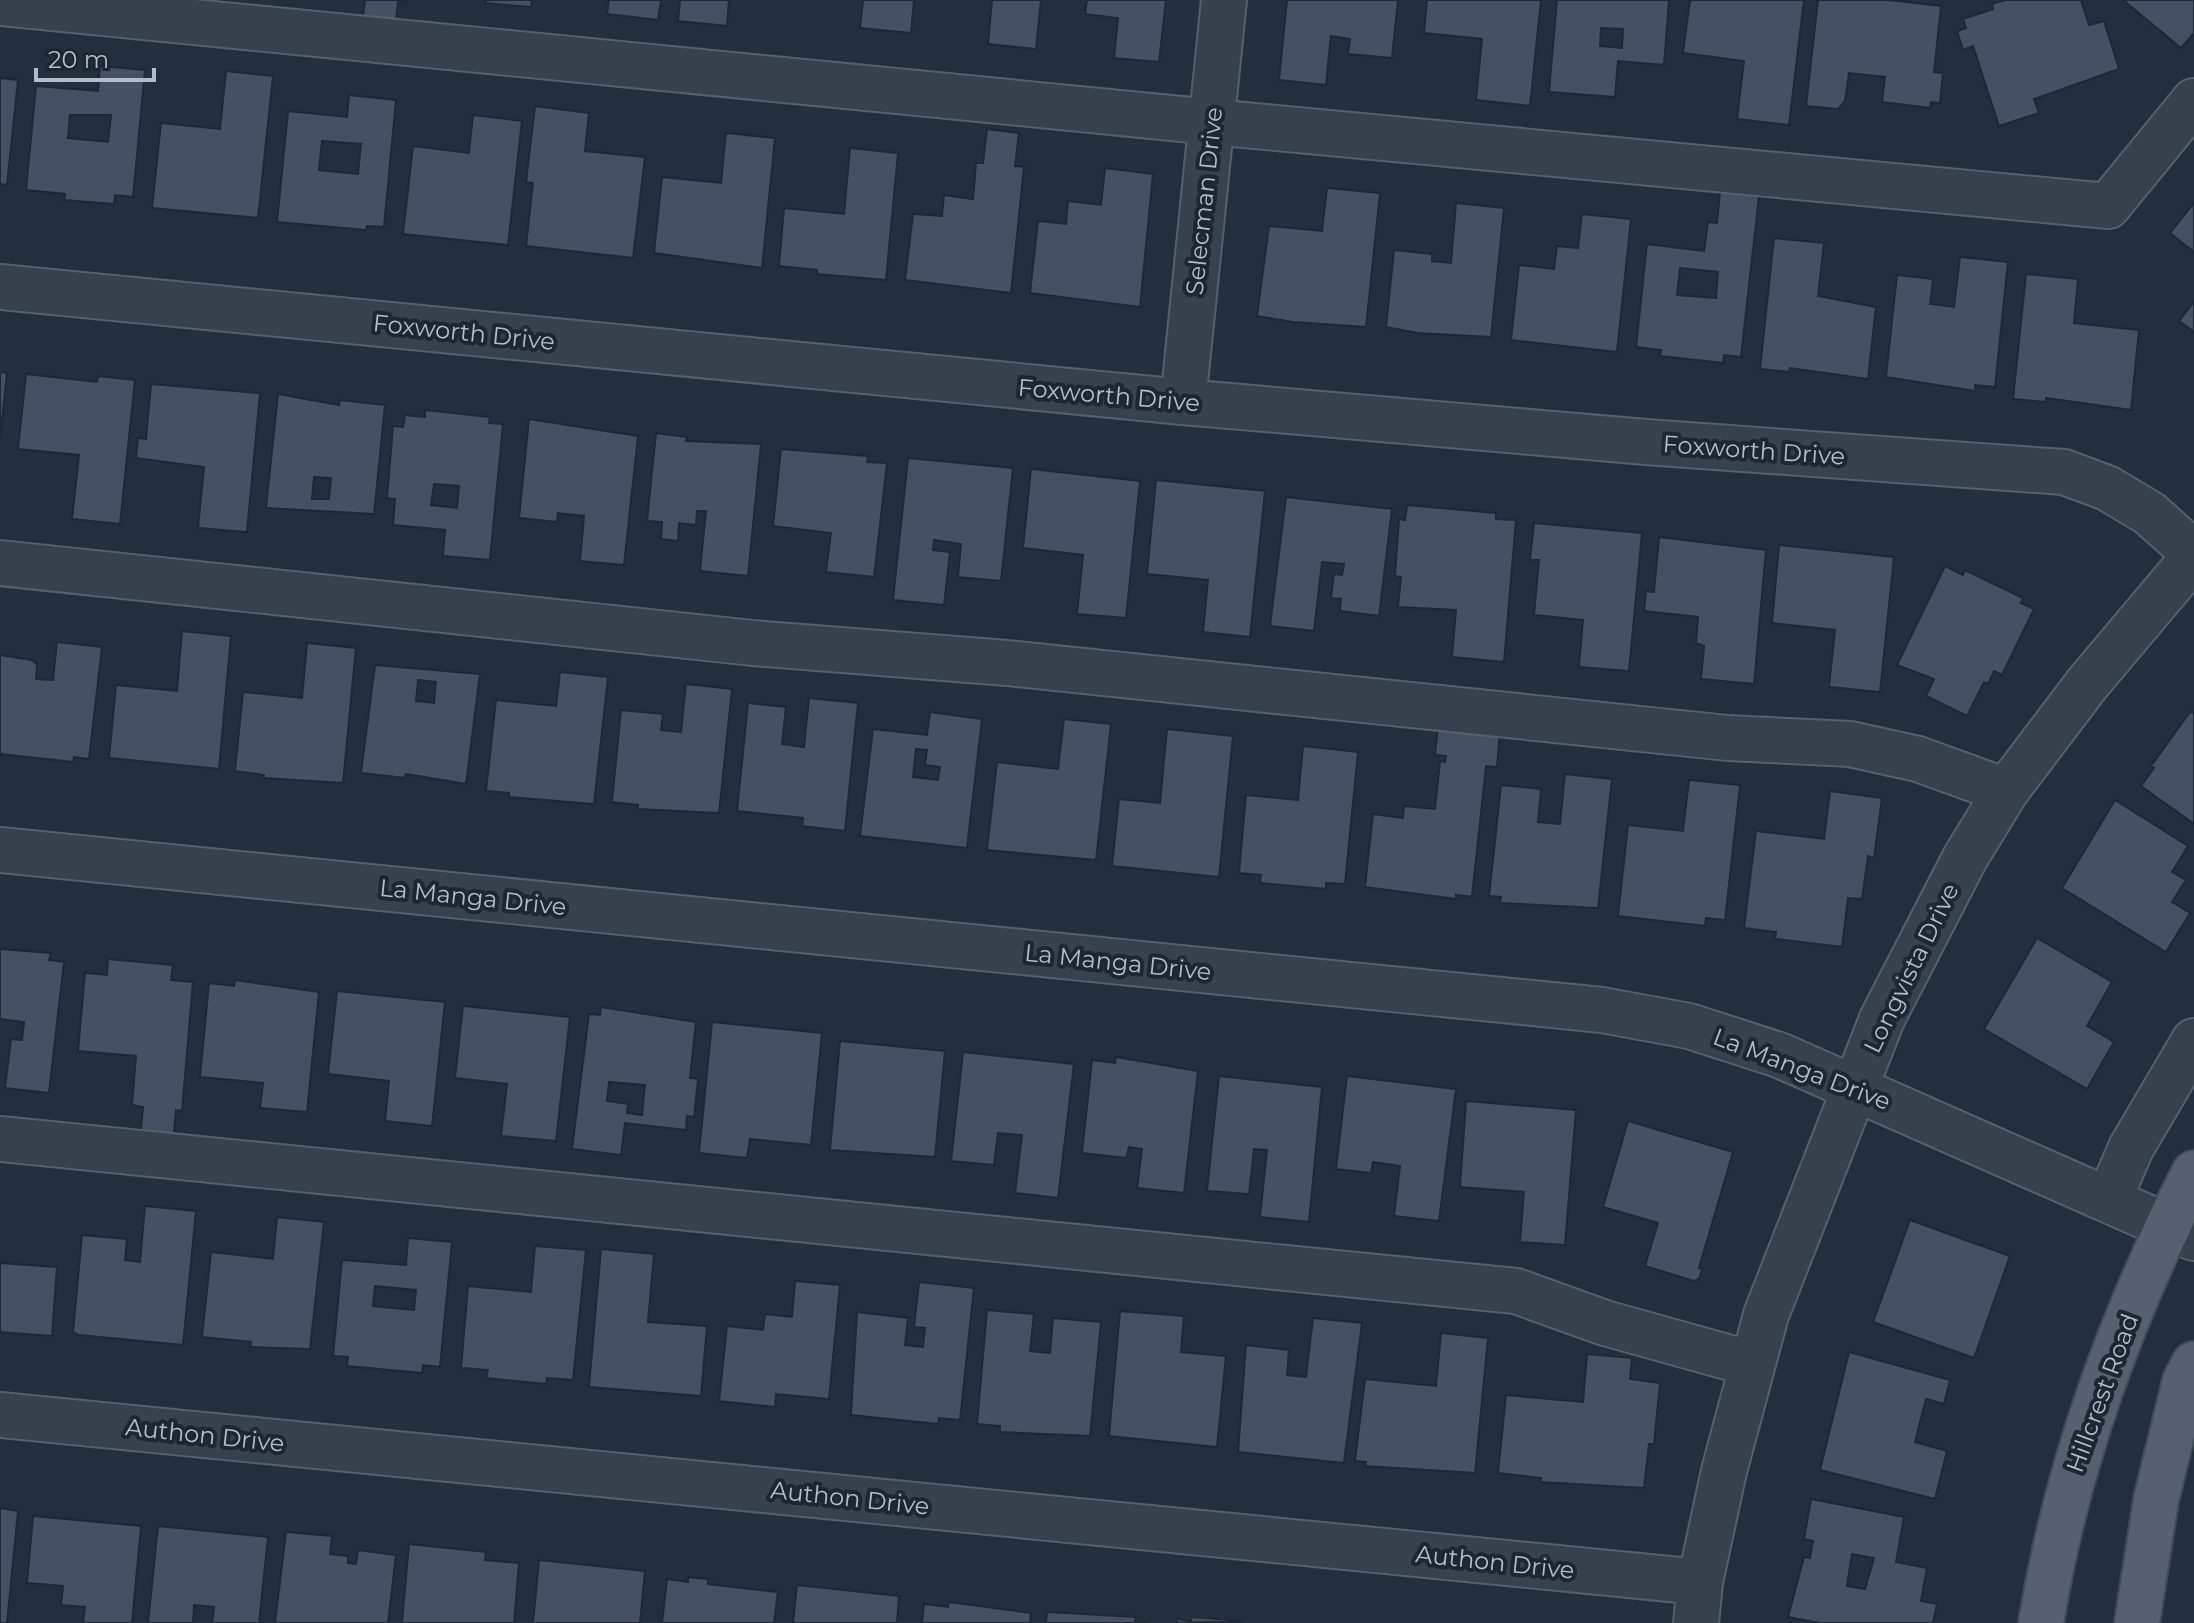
<svg xmlns="http://www.w3.org/2000/svg" width="2194" height="1623" font-family="Montserrat,sans-serif">
<style>
.building{fill:#455162;stroke:#1f2835;stroke-width:2;fill-rule:evenodd}
.lines{fill:none;stroke-linecap:round;stroke-linejoin:round}
.minor-casing{stroke:#565f6c;stroke-width:48}
.major-casing{stroke:#414a57;stroke-width:48}
.minor{stroke:#38414e;stroke-width:44}
.major{stroke:#56606e;stroke-width:44}
.labels{text-anchor:middle;dominant-baseline:central;stroke-width:8;stroke-linejoin:round;paint-order:stroke}
.street-label{font-size:24px;fill:#b4bcc9;stroke:#1d2633}
</style>
<rect width="100%" height="100%" fill="#242f3e"/>
<g class="building">
<path d="M365,0H406V2H398L395,29L362,26Z"/>
<path d="M486,0H532L531,7L485,3Z"/>
<path d="M609,0H661L658,20L607,14Z"/>
<path d="M680,0H729L727,26L678,21Z"/>
<path d="M863,0H914L911,33L860,28Z"/>
<path d="M992,0H1041L1036,49L988,44Z"/>
<path d="M1087,0H1166L1159,62L1114,58L1118,18L1085,14Z"/>
<path d="M1287,0H1398L1392,58L1348,54L1350,39L1331,36L1326,85L1279,80Z"/>
<path d="M1427,0H1541L1530,106L1476,100L1482,39L1424,33Z"/>
<path d="M1557,0H1669L1664,65L1618,61L1615,97L1549,92ZM1601,28L1623,29L1622,48L1600,46Z"/>
<path d="M1690,0H1804L1789,125L1737,119L1744,61L1683,53Z"/>
<path d="M1818,0H1889L1941,6L1934,72L1943,73L1940,103L1931,102L1930,108L1882,102L1885,77L1849,73L1845,101L1838,109L1806,106Z"/>
<path d="M2005,0H2081L2089,25L2104,21L2119,69L2034,99L2039,113L1999,126L1973,46L1963,50L1957,31L1966,28L1963,19L1993,9L1992,4Z"/>
<path d="M2123,0H2194V33L2181,48Z"/>
<path d="M100,66L145,70L133,197L115,195L114,204L64,200L65,194L26,190L36,86L98,91ZM70,115H111L108,142L68,138Z"/>
<path d="M226,71L273,76L258,218L152,208L161,123L220,129Z"/>
<path d="M0,78L18,80L7,185L0,184Z"/>
<path d="M349,95L396,100L384,227L367,226L366,230L277,222L288,111L347,117ZM322,141L361,144L358,174L319,170Z"/>
<path d="M535,106L589,113L585,151L645,157L633,258L526,246L533,183L526,182Z"/>
<path d="M473,115L522,121L508,245L403,234L413,146L469,153Z"/>
<path d="M987,129L1019,133L1015,166L1024,167L1011,293L905,280L913,214L942,216L944,195L973,199L976,163H983Z"/>
<path d="M726,133L775,138L762,268L654,253L662,177L721,183Z"/>
<path d="M850,148L898,153L886,280L817,274V270L779,266L784,208L844,214Z"/>
<path d="M1105,168L1153,174L1140,307L1030,293L1038,221L1066,224L1068,201L1101,205Z"/>
<path d="M1327,188L1380,193L1366,327L1293,322L1257,316L1269,226L1322,231Z"/>
<path d="M1720,192L1759,196L1741,357L1724,355L1723,363L1660,356L1661,350L1636,347L1647,244L1704,251L1708,222L1717,223ZM1680,268L1718,272L1716,298L1677,295Z"/>
<path d="M1456,203L1504,208L1491,337L1418,333L1386,327L1394,250L1432,254V261L1451,263Z"/>
<path d="M2194,203V252L2170,233Z"/>
<path d="M1582,214L1631,219L1617,352L1511,340L1519,265L1554,269L1557,246L1578,248Z"/>
<path d="M1774,238L1824,243L1818,296L1876,307L1868,379L1790,368L1789,372L1760,369Z"/>
<path d="M1960,257L2008,262L1995,387L1975,385V391L1886,377L1897,275L1933,279L1930,304L1954,307Z"/>
<path d="M2026,274L2078,279L2074,323L2139,330L2131,410L2046,398V402L2013,399Z"/>
<path d="M2194,302V332L2179,321Z"/>
<path d="M0,372L7,373L0,439Z"/>
<path d="M26,374L97,382L98,376L135,380L120,524L72,519L79,455L18,449Z"/>
<path d="M151,384L260,393L247,532L198,528L204,467L136,458L138,438L146,439Z"/>
<path d="M278,394L339,405L340,400L385,405L374,514L266,508ZM314,477L331,478L329,499H312Z"/>
<path d="M425,410L490,417L489,423L503,424L490,560L443,556L445,530L393,525L395,499L387,498L393,426L403,427L405,415L425,417ZM434,484L459,486L457,508L431,505Z"/>
<path d="M529,419L638,436L624,565L580,561L584,516L558,513L557,522L519,518Z"/>
<path d="M656,433L687,437L686,441L761,444L748,576L700,571L706,511H697L696,525L679,523L678,541L661,539L662,522L647,521Z"/>
<path d="M781,449L868,456L867,462L887,463L874,577L826,572L831,533L773,526Z"/>
<path d="M908,458L1013,468L1001,581L958,577L961,544L934,540L933,550L950,552L944,605L893,600Z"/>
<path d="M1031,469L1140,481L1126,618L1077,614L1083,555L1023,548Z"/>
<path d="M1156,480L1265,491L1250,637L1203,632L1208,580L1147,574Z"/>
<path d="M1286,497L1392,509L1379,616L1340,611L1341,599L1331,598L1334,574L1342,575L1344,564L1322,562L1314,631L1270,626Z"/>
<path d="M1407,505L1496,513V519L1516,520L1504,662L1452,657L1456,610L1398,607L1401,577L1395,576L1399,519L1405,520Z"/>
<path d="M1534,523L1642,533L1629,671L1579,667L1583,620L1534,615L1539,560H1530Z"/>
<path d="M1659,537L1766,550L1754,684L1701,679L1704,646L1696,643L1698,617L1644,611L1646,591L1654,592Z"/>
<path d="M1779,545L1894,557L1880,692L1829,687L1835,630L1772,623Z"/>
<path d="M1945,566L1963,575L1965,570L2023,598L2021,603L2034,609L2002,675L1994,671L1988,684L1984,682L1967,716L1926,696L1934,679L1897,665Z"/>
<path d="M182,631L231,636L219,769L109,758L116,685L177,691Z"/>
<path d="M57,642L102,647L89,759L74,757L73,762L0,754V655L31,660L37,664L36,679L53,680Z"/>
<path d="M307,643L356,648L343,783L264,778V775L235,771L243,692L302,698Z"/>
<path d="M375,665L480,674L466,784L406,774L405,778L361,773ZM418,680L436,682L434,703L416,701Z"/>
<path d="M560,672L608,677L594,804L509,797V793L486,791L496,700L556,706Z"/>
<path d="M686,684L732,689L719,813L638,809V805L612,802L621,710L663,714L661,730L681,732Z"/>
<path d="M809,698L858,703L845,831L802,826L803,818L737,811L748,703L786,707L782,744L804,747Z"/>
<path d="M930,712L982,719L967,848L860,836L873,729L927,735ZM916,749L927,750L925,765L940,767L938,780L913,777Z"/>
<path d="M2190,712L2194,713V824L2141,786L2154,768L2151,766Z"/>
<path d="M1064,719L1111,724L1096,860L987,850L997,762L1058,769Z"/>
<path d="M1438,727L1500,731L1497,767L1486,766L1472,897L1456,895V899L1365,887L1373,814L1403,818L1404,806L1435,809L1440,761L1445,762L1446,756L1435,755Z"/>
<path d="M1167,729L1233,736L1219,877L1112,866L1119,799L1160,803Z"/>
<path d="M1303,746L1358,752L1345,884L1326,883V889L1260,883L1261,875L1239,873L1246,795L1298,800Z"/>
<path d="M1565,774L1612,779L1598,908L1500,903L1501,897L1489,896L1501,785L1541,789L1538,822L1560,824Z"/>
<path d="M1689,780L1740,785L1725,920L1706,918L1705,926L1618,916L1628,825L1683,831Z"/>
<path d="M1830,791L1882,798L1874,858L1868,856L1862,899L1848,898L1842,947L1775,939L1776,932L1744,928L1756,831L1824,839Z"/>
<path d="M2115,800L2188,846L2172,872L2186,880L2172,902L2190,913L2166,952L2062,888Z"/>
<path d="M2037,938L2112,982L2087,1026L2114,1042L2087,1089L1984,1029Z"/>
<path d="M0,949L51,953L49,960L64,962L49,1093L5,1088L11,1039L22,1040L24,1022L0,1019Z"/>
<path d="M108,959L173,965L171,980L193,982L182,1111L176,1110L173,1143L140,1140L143,1107L132,1105L136,1056L78,1051L85,973L107,975Z"/>
<path d="M235,980L319,992L307,1112L260,1108L263,1083L200,1077L209,983L234,986Z"/>
<path d="M337,991L445,1002L432,1126L385,1121L389,1081L328,1074Z"/>
<path d="M463,1006L570,1017L556,1141L501,1136L507,1084L455,1078Z"/>
<path d="M601,1007L696,1022L690,1078L698,1079L694,1117L687,1116L686,1130L625,1123L621,1155L572,1149L589,1014L600,1015ZM609,1082L645,1085L642,1115L627,1113L628,1104L607,1101Z"/>
<path d="M712,1022L822,1033L811,1145L750,1139L747,1158L699,1153Z"/>
<path d="M840,1041L945,1051L935,1157L830,1150Z"/>
<path d="M963,1052L1074,1064L1058,1198L1015,1193L1022,1135L998,1133L994,1165L951,1161Z"/>
<path d="M1116,1057L1198,1071L1184,1193L1137,1188L1142,1149L1129,1147L1126,1158L1082,1153L1092,1060L1115,1063Z"/>
<path d="M1219,1076L1322,1087L1309,1222L1260,1217L1267,1150L1254,1149L1249,1194L1207,1191Z"/>
<path d="M1347,1076L1456,1089L1439,1221L1394,1216L1400,1166L1373,1162L1371,1173L1336,1169Z"/>
<path d="M1466,1101L1576,1110L1565,1245L1520,1242L1524,1192L1460,1187Z"/>
<path d="M1628,1121L1733,1152L1699,1268L1702,1269L1699,1279L1694,1281L1645,1266L1658,1223L1603,1207Z"/>
<path d="M145,1206L196,1211L183,1345L79,1335L73,1332L82,1235L127,1239L125,1260L140,1262Z"/>
<path d="M277,1217L324,1222L310,1349L250,1347L251,1342L202,1337L211,1252L273,1259Z"/>
<path d="M1910,1220L2010,1256L1974,1358L1873,1322Z"/>
<path d="M408,1238L452,1242L440,1367L423,1365L422,1373L347,1366L348,1357L333,1356L342,1260L406,1265ZM375,1286L416,1290L414,1310L373,1306Z"/>
<path d="M535,1246L586,1250L573,1380L547,1378L546,1384L486,1378L488,1370L461,1368L468,1286L531,1292Z"/>
<path d="M601,1249L654,1254L648,1322L707,1326L701,1396L589,1387Z"/>
<path d="M0,1263L57,1267L52,1336L0,1332Z"/>
<path d="M795,1281L840,1285L829,1399L776,1394L775,1407L719,1401L727,1326L763,1330L765,1314L792,1317Z"/>
<path d="M919,1282L974,1288L960,1420L939,1418L938,1424L851,1415L857,1312L908,1318L905,1345L923,1347L925,1328L914,1327Z"/>
<path d="M987,1310L1034,1314L1030,1351L1050,1353L1053,1318L1101,1322L1090,1436L1000,1432V1426L977,1424Z"/>
<path d="M1120,1311L1184,1316L1181,1352L1226,1356L1217,1447L1109,1436Z"/>
<path d="M1313,1318L1362,1323L1344,1463L1238,1452L1246,1345L1289,1350L1287,1375L1306,1377Z"/>
<path d="M1441,1333L1488,1338L1475,1473L1365,1466L1366,1462L1355,1461L1365,1379L1436,1386Z"/>
<path d="M1849,1352L1950,1380L1944,1404L1926,1399L1915,1442L1947,1451L1935,1499L1820,1470Z"/>
<path d="M1587,1354L1632,1358L1630,1379L1660,1383L1654,1444H1649L1644,1488L1540,1482L1541,1478L1498,1473L1506,1395L1583,1402Z"/>
<path d="M1811,1499L1904,1517L1896,1562L1927,1568L1921,1601L1937,1604L1933,1623H1820L1788,1617L1804,1557L1810,1558L1813,1541L1804,1539ZM1852,1554L1874,1558L1865,1589L1847,1586Z"/>
<path d="M0,1508L18,1511L7,1623H0Z"/>
<path d="M33,1516L141,1526L132,1623H83L85,1607L61,1605L63,1586L27,1583Z"/>
<path d="M158,1526L268,1537L259,1623H212L214,1607L194,1605L193,1623H148Z"/>
<path d="M286,1532L332,1536L330,1554L348,1556V1563L356,1564L358,1550L396,1555L388,1623H275Z"/>
<path d="M409,1544L486,1552L485,1560L519,1563L514,1623H402Z"/>
<path d="M539,1560L645,1571L640,1623H533Z"/>
<path d="M688,1577L708,1579V1584L778,1592L774,1623H662L667,1579L688,1582Z"/>
<path d="M797,1585L899,1596L897,1623H793Z"/>
<path d="M949,1602L1031,1613L1030,1623H922L924,1604L948,1607Z"/>
<path d="M1047,1612L1136,1617L1135,1622L1147,1623H1046Z"/>
<path d="M1191,1617L1244,1621L1177,1623V1619L1191,1621Z"/>
</g>
<g class="lines">
<g class="minor-casing">
<g id="minor">
<path d="M0,3L1212,122L2108,206L2194,101"/>
<path d="M0,287L1183,402L1646,442L2064,472L2107,488L2149,513L2194,553"/>
<path d="M1183,402L1224,0"/>
<path d="M0,563L753,643L1007,663L1728,738L1850,744L1918,759L2006,791"/>
<path d="M0,850L1602,1010L1689,1026L1779,1055L2194,1238"/>
<path d="M0,1139L1516,1291L1605,1323L1752,1364"/>
<path d="M2109,1199L2131,1148L2194,1041"/>
<path d="M0,1415L1700,1582"/>
<path d="M1696,1623L1700,1582L1724,1471L1766,1315L1882,1019L1965,858L2006,791L2087,684L2194,557"/>
</g>
</g>
<g class="major-casing">
<g id="major">
<path d="M2041,1623C2067,1463 2121,1317 2194,1173"/>
<path d="M2137,1623L2156,1500L2185,1381L2194,1364"/>
</g>
</g>
<use href="#minor" class="minor"/>
<use href="#major" class="major"/>
</g>
<g class="labels">
<g class="street-label">
<text transform="translate(1204 201) rotate(-84)">Selecman Drive</text>
<text transform="translate(464 332) rotate(6)">Foxworth Drive</text>
<text transform="translate(1109 395) rotate(5)">Foxworth Drive</text>
<text transform="translate(1754 450) rotate(4)">Foxworth Drive</text>
<text transform="translate(473 897) rotate(6)">La Manga Drive</text>
<text transform="translate(1118 962) rotate(6)">La Manga Drive</text>
<text transform="translate(1911 968) rotate(-64)">Longvista Drive</text>
<text transform="translate(1802 1069) rotate(21)">La Manga Drive</text>
<text transform="translate(2102 1393) rotate(-70)">Hillcrest Road</text>
<text transform="translate(205 1435) rotate(6)">Authon Drive</text>
<text transform="translate(850 1498) rotate(6)">Authon Drive</text>
<text transform="translate(1495 1562) rotate(6)">Authon Drive</text>
</g>
</g>
<path d="M36 68v12h118v-12" fill="none" stroke="#b4bcc9" stroke-width="4"/>
<text x="48" y="68" font-size="24" fill="#b4bcc9" stroke="#1d2633" stroke-width="6" paint-order="stroke">20 m</text>
</svg>
